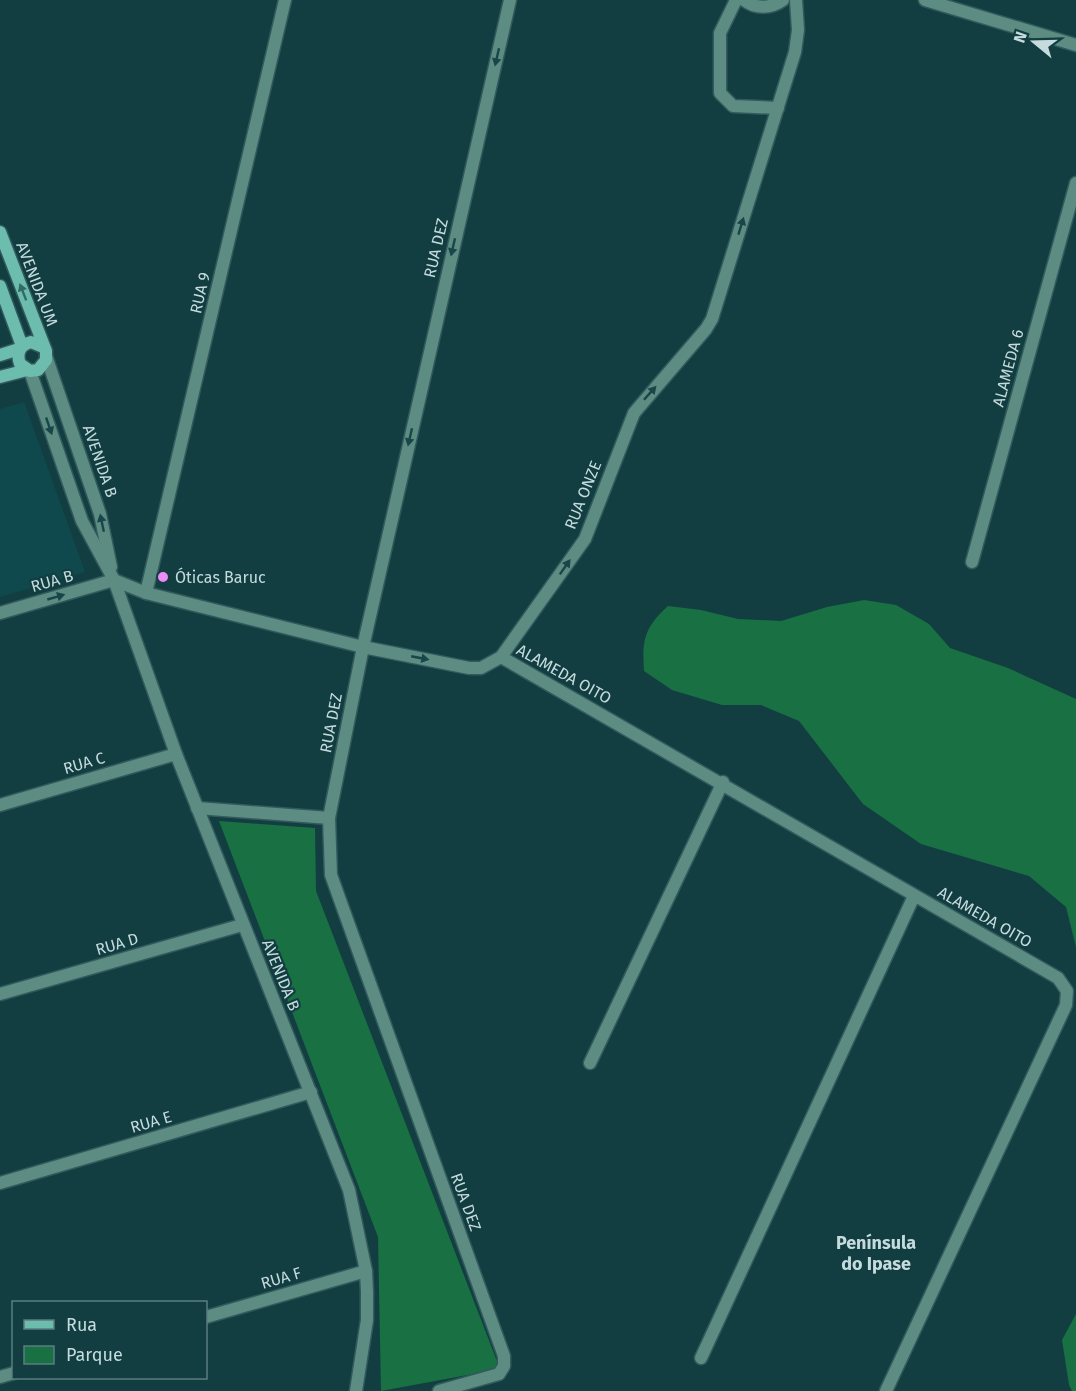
<svg xmlns="http://www.w3.org/2000/svg" width="1076" height="1391" font-family="'Fira Sans',sans-serif">
<style>
.built{fill:#0f494e}
.green{fill:#197043}
.lines{fill:none;stroke-linecap:round;stroke-linejoin:round}
.service-casing{stroke:#325a5d;stroke-width:15}
.minor-casing{stroke:#325a5d;stroke-width:15}
.tertiary-casing{stroke:#325a5d;stroke-width:15}
.secondary-casing{stroke:#325a5d;stroke-width:15}
.service{stroke:#5c8c82;stroke-width:12}
.minor{stroke:#5c8c82;stroke-width:12}
.tertiary{stroke:#5c8c82;stroke-width:12}
.secondary{stroke:#6cbdad;stroke-width:12}
.oneway{fill:#194648}
.oneway2{fill:#326a67}
.poi-dot{fill:#ed8cf9;stroke:#123e41;stroke-width:2}
.labels{text-anchor:middle;dominant-baseline:central;stroke-width:4.5;stroke-linejoin:round;paint-order:stroke}
.street-label{font-size:16px;fill:#c5dbdd;stroke:#123e41}
.poi-label{font-size:16px;fill:#c5dbdd;stroke:#123e41;text-anchor:start}
.neighbourhood-label{font-size:18px;font-weight:bold;fill:#c5dbdd;stroke:#123e41}
</style>
<rect width="100%" height="100%" fill="#123e41"/>
<path class="built" d="M24,402L85,572L0,597V409Z"/>
<g class="green">
<path d="M864,600L896,605L929,624L950,648L1008,668L1076,699V947L1066,907L1029,876L921,844L863,804L799,721L761,705H722L672,690L644,671C642,640 644,628 668,606L701,610L738,619L781,621L827,607Z"/>
<path d="M219,821L315,828L316,891L500,1369L381,1391L378,1237Z"/>
<path d="M1076,1314V1391H1072L1069,1385L1062,1340Z"/>
</g>
<g class="lines">
<g class="service-casing">
<path id="service" d="M736,0L720,33V93L733,106L778,108"/>
</g>
<g class="minor-casing">
<g id="minor">
<path d="M925,0L1076,45"/>
<path d="M972,562L1076,183"/>
<path d="M146,593L285,0"/>
<path d="M363,647L329,818L331,875L504,1356V1366L499,1374L439,1391"/>
<path d="M501,657L1058,978L1067,991L1066,1005L886,1391"/>
<path d="M0,805L176,754"/>
<path d="M197,808L329,818"/>
<path d="M0,994L242,925"/>
<path d="M590,1063L723,782"/>
<path d="M0,1183L311,1092"/>
<path d="M206,1317L366,1271"/>
<path d="M701,1358L914,896"/>
<path d="M0,1377L14,1373"/>
</g>
</g>
<g class="tertiary-casing">
<g id="tertiary">
<path d="M744,0C755,9 771,9 783,0"/>
<path d="M46,356L100,514L111,567"/>
<path d="M30,371L82,521L114,580L176,754L349,1190L366,1271L367,1292V1320L356,1391"/>
<path d="M114,580L146,593L363,647L469,668H481L501,657L585,539L634,413L706,329L712,319L795,52L798,30L796,0"/>
<path d="M0,613L114,580"/>
<path d="M363,647L510,0"/>
</g>
</g>
<g class="secondary-casing">
<g id="secondary">
<path d="M0,232L46,351V360L38,370L30,371L20,364C16,353 20,345 31,342L43,347"/>
<path d="M0,286L22,346"/>
<path d="M0,355L19,349"/>
<path d="M0,377L27,370"/>
</g>
</g>
<use href="#service" class="service"/>
<use href="#minor" class="minor"/>
<use href="#tertiary" class="tertiary"/>
<use href="#secondary" class="secondary"/>
</g>
<defs><path id="oneway-solid" d="M-6-.8H1V-3.2L6.5 0L1 3.2V.8H-6Z" transform="scale(1.5)"/></defs>
<g class="oneway">
<use href="#oneway-solid" transform="translate(497 57) rotate(103)"/>
<use href="#oneway-solid" transform="translate(741 226) rotate(-73)"/>
<use href="#oneway-solid" transform="translate(453 247) rotate(103)"/>
<use href="#oneway-solid" transform="translate(650 393) rotate(-48)"/>
<use href="#oneway-solid" transform="translate(49 426) rotate(71)"/>
<use href="#oneway-solid" transform="translate(410 437) rotate(103)"/>
<use href="#oneway-solid" transform="translate(102 523) rotate(-102)"/>
<use href="#oneway-solid" transform="translate(565 567) rotate(-55)"/>
<use href="#oneway-solid" transform="translate(56 597) rotate(-16)"/>
<use href="#oneway-solid" transform="translate(420 658) rotate(11)"/>
</g>
<use class="oneway2" href="#oneway-solid" transform="translate(23 292) rotate(-111)"/>
<circle class="poi-dot" cx="163" cy="577" r="6"/>
<g class="labels">
<g class="street-label">
<text transform="translate(436 248) rotate(-77)">RUA DEZ</text>
<text transform="translate(37 284) rotate(69)">AVENIDA UM</text>
<text transform="translate(200 293) rotate(-77)">RUA 9</text>
<text transform="translate(1008 368) rotate(-75)">ALAMEDA 6</text>
<text transform="translate(100 461) rotate(71)">AVENIDA B</text>
<text transform="translate(583 495) rotate(-68)">RUA ONZE</text>
<text transform="translate(52 581) rotate(-16)">RUA B</text>
<text transform="translate(564 674) rotate(29)">ALAMEDA OITO</text>
<text transform="translate(331 723) rotate(-79)">RUA DEZ</text>
<text transform="translate(84 763) rotate(-16)">RUA C</text>
<text transform="translate(985 917) rotate(30)">ALAMEDA OITO</text>
<text transform="translate(117 944) rotate(-16)">RUA D</text>
<text transform="translate(281 975) rotate(68)">AVENIDA B</text>
<text transform="translate(151 1122) rotate(-16)">RUA E</text>
<text transform="translate(466 1202) rotate(70)">RUA DEZ</text>
<text transform="translate(281 1278) rotate(-16)">RUA F</text>
</g>
<g class="poi-label">
<text x="175" y="577">Óticas Baruc</text>
</g>
<g class="neighbourhood-label">
<text x="876" y="1243">Península<tspan x="876" dy="21">do Ipase</tspan></text>
</g>
</g>
<rect x="12" y="1301" width="195" height="78" fill="#123e41" stroke="#5a7d7f" stroke-width="1.5"/>
<rect x="24" y="1320" width="30" height="9" fill="#6cbdad" stroke="#5a7d7f" stroke-width="1.5"/>
<text x="66" y="1331" font-size="18" fill="#c5dbdd">Rua</text>
<rect x="24" y="1346" width="30" height="18" fill="#197043" stroke="#5a7d7f" stroke-width="1.5"/>
<text x="66" y="1361" font-size="18" fill="#c5dbdd">Parque</text>
<g transform="translate(1034 42) rotate(289)" stroke="#123e41" stroke-width="4.5" paint-order="stroke">
<path d="M0-4.5L10 22L0 15L-10 22Z" fill="#c5dbdd"/>
<text y="-9" font-size="16" font-weight="bold" text-anchor="middle" fill="#c5dbdd">N</text>
</g>
</svg>
